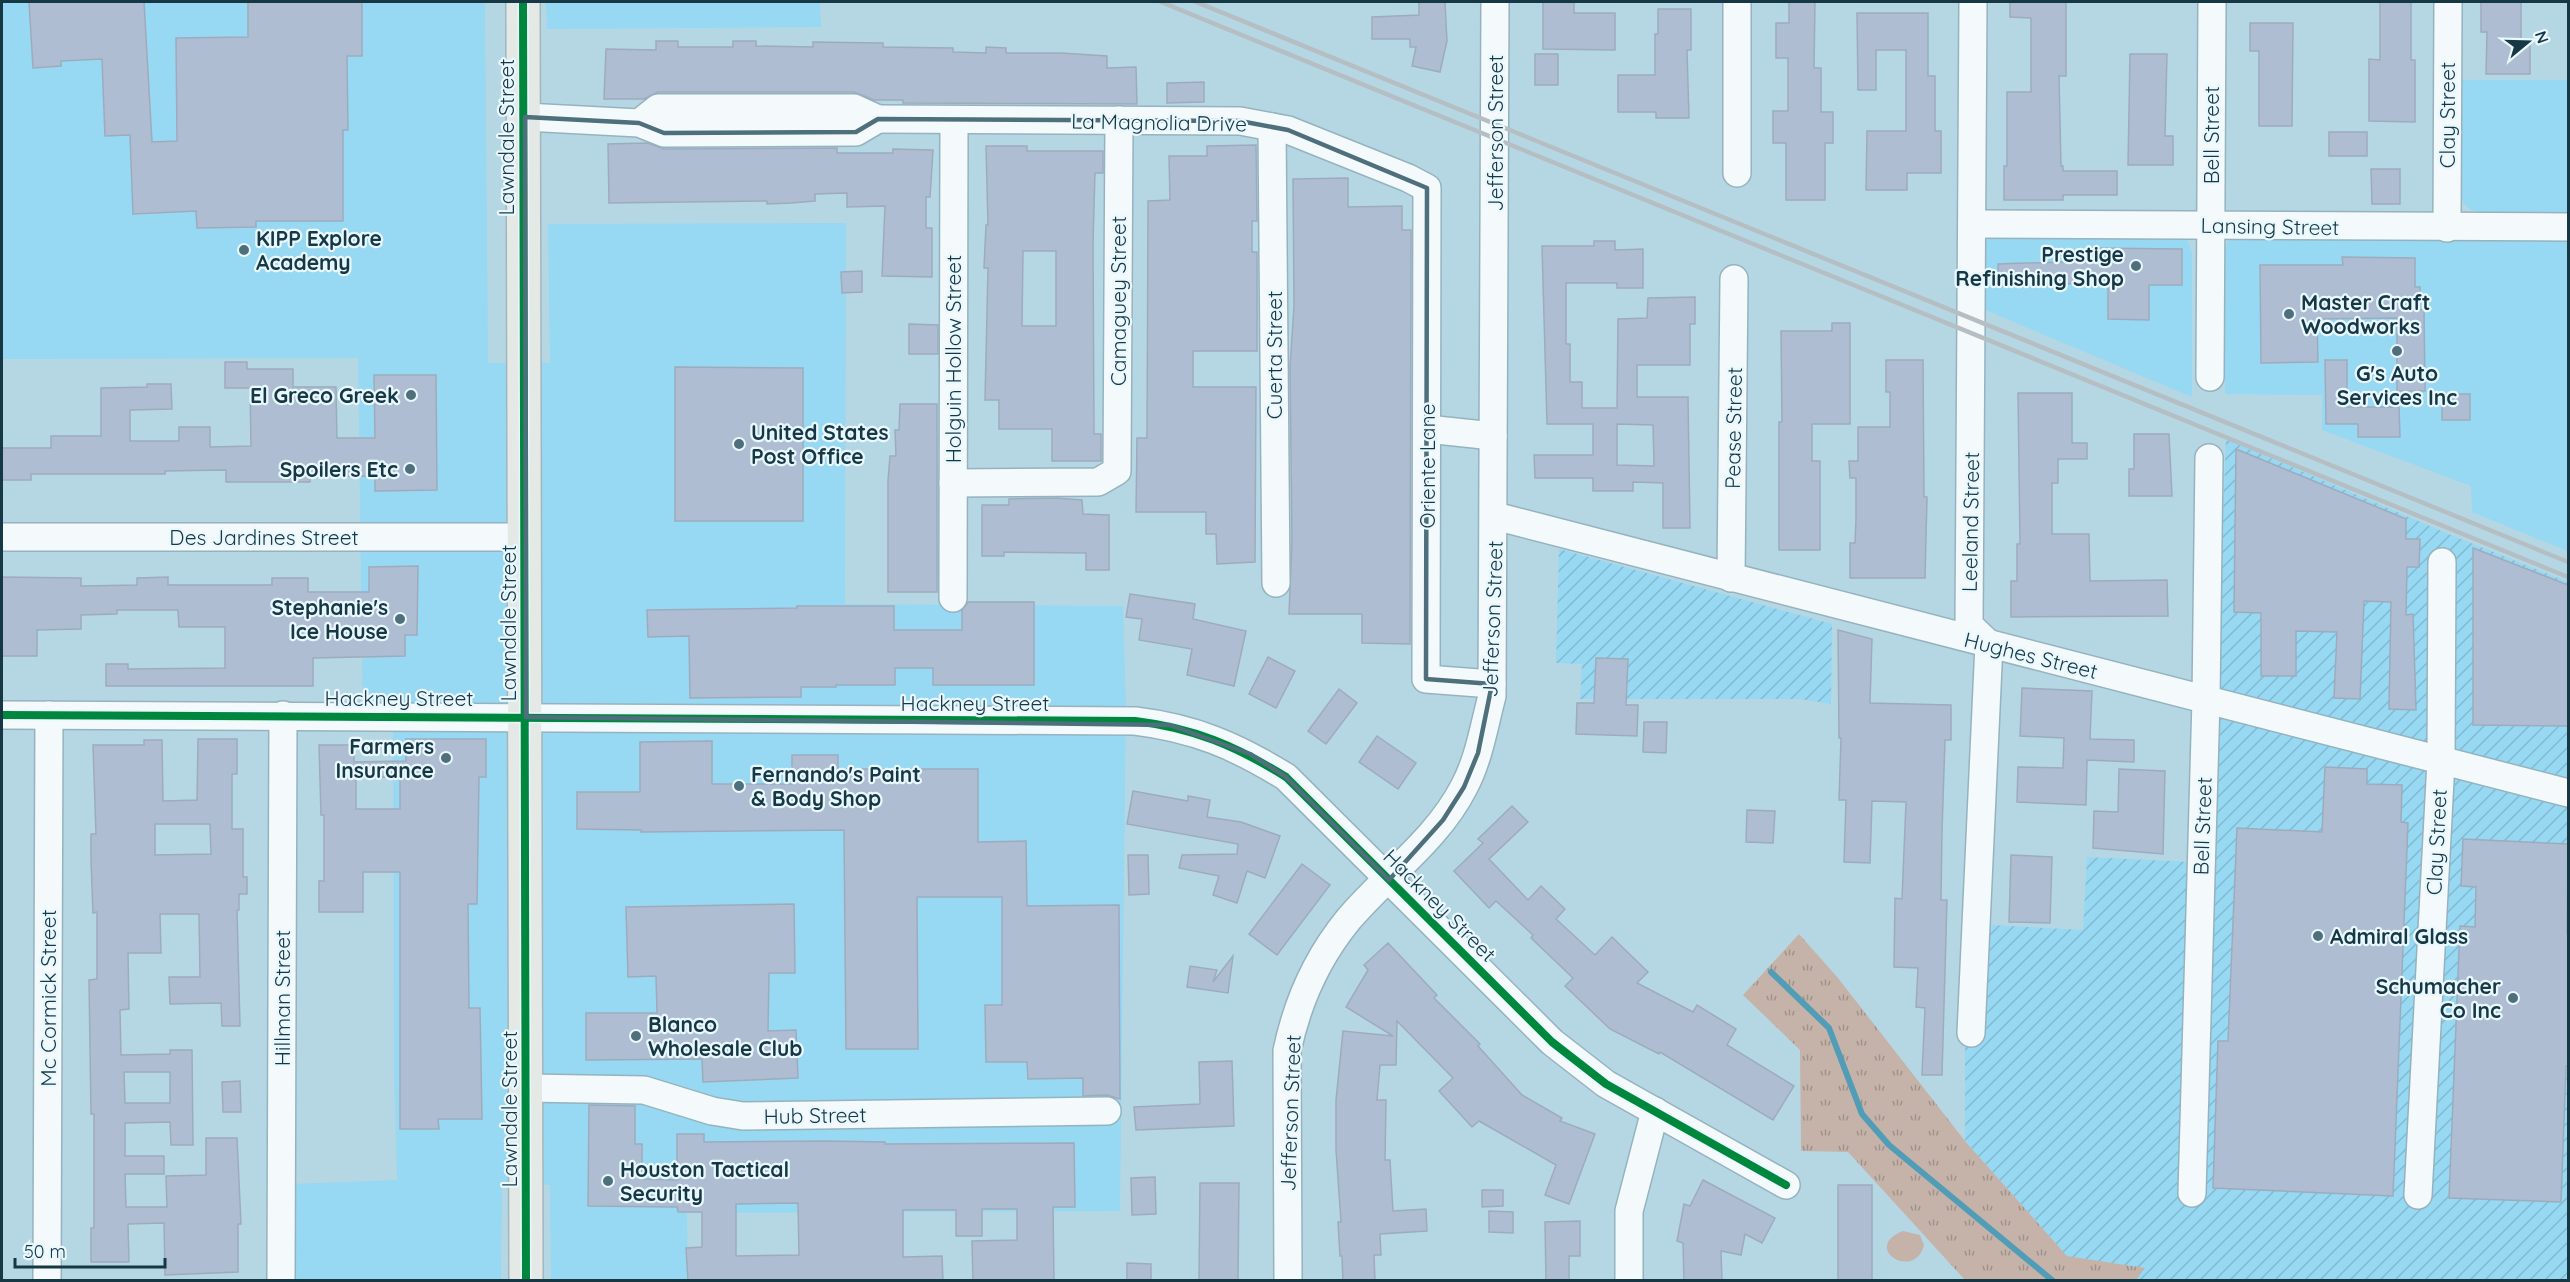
<svg xmlns="http://www.w3.org/2000/svg" width="2570" height="1282" font-family="Quicksand,sans-serif">
<style>
.built{fill:#97d8f2}
.industrial{fill:url(#industrial-furrows)}
.grass{fill:url(#grass-tufts)}
.green{fill:#c5b3a9}
.lines{fill:none;stroke-linecap:round;stroke-linejoin:round}
.stream{stroke:#519db7;stroke-width:6}
.building{fill:#aebdd2;stroke:#9dacbd;stroke-width:1.5;fill-rule:evenodd}
.minor-casing{stroke:#95b3bf;stroke-width:30}
.major-casing{stroke:#a2b6be;stroke-width:36}
.minor{stroke:#f4f9fb;stroke-width:27}
.major{stroke:#e5e9e6;stroke-width:33}
.rail{stroke:#b5bfc3;stroke-width:4.5}
.cycleway-casing{stroke:#e9f8fe;stroke-width:11}
.cycleway{stroke:#00873e;stroke-width:8}
.marked{fill:none;stroke:#4e6f7c;stroke-width:4.5;stroke-linejoin:round}
.poi-dot{fill:#4e6f7c;stroke:#e9f8fe;stroke-width:2}
.labels{text-anchor:middle;dominant-baseline:central;stroke-width:4.5;stroke-linejoin:round;paint-order:stroke}
.street-label{font-size:21px;fill:#163744;stroke:#e9f8fe}
.poi-label{font-size:21px;font-weight:bold;fill:#163744;stroke:#e9f8fe;text-anchor:start}
</style>
<defs>
<pattern id="industrial-furrows" width="10" height="10" patternUnits="userSpaceOnUse" patternTransform="scale(1.5)"><rect width="10" height="10" fill="#97d8f2"/><path d="M-1 1l2-2M0 10L10 0M9 11l2-2" fill="none" stroke="#81bad1"/></pattern>
<pattern id="grass-tufts" width="24" height="20" patternUnits="userSpaceOnUse" patternTransform="scale(1.5)"><rect width="24" height="20" fill="#c5b3a9"/><path d="M3 7l-1-3M5 7V3M7 7l1-3M15 17l-1-3M17 17v-4M19 17l1-3" fill="none" stroke="#9f928b"/></pattern>
</defs>
<rect width="100%" height="100%" fill="#b5d7e4"/>
<g class="built">
<path d="M2,2H485L488,363H550L548,224L846,223L845,604L1123,606L1126,706L1120,1211L687,1213L688,1280H551L550,1185L502,1182L501,1280H295L291,1184L397,1180L394,1067L393,724L363,722L358,358L2,359Z"/>
<path d="M546,2H820L821,27L547,29Z"/>
<path d="M2459,80H2568V213L2480,212L2471,210L2464,204L2458,187Z"/>
<path d="M2238,234L2568,242V551L2472,512L2471,486L2322,430V395L2225,394V250L2229,239Z"/>
<path d="M1993,237H2181L2188,241L2192,253V397L1983,309L1985,241Z"/>
</g>
<g class="industrial">
<path d="M2226,439L2451,535L2568,582V1280H2136L2144,1268L2067,1256L1965,1141V1037H1984L1990,925L2083,930L2087,857L2188,862L2182,1044L2203,1045Z"/>
<path d="M1559,549L1832,624L1831,704L1800,699H1580L1582,664L1556,663Z"/>
</g>
<path class="grass" d="M1799,934L1838,978L1965,1141L2067,1256L2145,1268L2136,1280H1965L1848,1152L1801,1151L1800,1050L1743,995Z"/>
<path class="green" d="M1903,1231L1920,1235L1924,1245C1915,1282 1860,1248 1903,1231Z"/>
<g class="lines">
<path class="stream" d="M1771,972L1829,1028L1862,1114L1889,1145L2052,1280"/>
</g>
<g class="building">
<path d="M29,2H144L152,142L177,141L176,38L248,37V2H362V56H347L348,130H343V221H256V227L197,228L196,211L133,214L130,135L105,136L102,59L61,61V66L33,68Z"/>
<path d="M1419,2H1445L1447,41L1440,72L1412,66L1416,47H1410V39H1372V17L1419,15Z"/>
<path d="M1543,2H1574V13H1615V50L1543,49Z"/>
<path d="M1789,2H1815L1814,68H1821V112H1833V143H1825V200H1786V143H1773V111H1788V58H1776V23H1789Z"/>
<path d="M2010,2H2066V76H2059L2061,166H2063V171H2117V195H2063V200H2004V166H2007V92H2031V18L2010,17Z"/>
<path d="M2380,2H2411V60H2415V122L2369,121V59L2380,60Z"/>
<path d="M2481,2H2521V43H2530V74H2486L2487,32H2481Z"/>
<path d="M1658,9H1691V50H1687L1689,118H1656V112H1618V75H1655V34H1658Z"/>
<path d="M1857,13H1928V76H1935V131H1941V173H1907V190H1866L1867,131H1906V50H1876V90H1858Z"/>
<path d="M2250,23H2293L2292,126H2259V51H2250Z"/>
<path d="M656,41H678V47H733V41H756V46L813,47V42L883,43V47L953,48V52L986,53V47L1006,48V53H1061L1107,56V68L1136,67L1137,104L903,103V100H874L854,92H658L644,99H604L606,49L656,50Z"/>
<rect x="1535" y="54" width="23" height="31"/>
<path d="M2130,54H2167L2165,136H2173V165H2128Z"/>
<path d="M1204,82V102L1167,103V83Z"/>
<rect x="2329" y="132" width="38" height="24"/>
<path d="M648,143L664,149L837,148V153H893V149L933,150L930,197H926V228H932V277L882,276L885,206L847,207V193L815,194V201L791,203L767,204V201L609,203L608,144Z"/>
<path d="M1256,145L1257,221H1252V252H1257V351H1193V387H1256L1255,562L1217,564L1216,534H1206V512H1136L1137,438H1147L1148,207V201L1170,200L1169,156H1207V146Z"/>
<path d="M986,146H1027V151H1103V173H1095L1093,242L1094,434H1101V461H1052V429H999V400H985L988,268H984L986,225H988ZM1023,251H1056V326H1022Z"/>
<path d="M2371,169H2400V204H2372Z"/>
<path d="M1348,178V207L1402,206V230H1411L1410,644L1362,643V614H1289L1292,541L1290,367L1294,306L1293,179Z"/>
<path d="M1594,241H1615V250L1643,249V288H1617V283H1566V344H1570V382H1582V408H1617L1618,319L1647,318L1648,298L1695,297V324H1690V365H1637V397H1688L1690,528H1663V483L1633,482V491H1593V478H1535L1534,455H1593V424H1547L1542,246H1594ZM1617,424L1653,425L1654,466L1617,465Z"/>
<path d="M2091,248L2182,249V285H2149V320L2108,319V284L2091,283L1999,286L1998,264L2091,261Z"/>
<path d="M2342,257L2415,258V287H2420V310L2424,309L2425,391H2397V318L2317,319L2318,362L2261,363L2260,265H2343Z"/>
<path d="M862,271V292L842,293L841,272Z"/>
<path d="M1832,323H1850V424H1812V461H1820V550H1779V422H1782L1781,331H1832Z"/>
<path d="M909,324L938,325V354H909Z"/>
<path d="M1886,360H1923L1924,497H1927L1925,578H1850V543H1855L1856,519V478H1850L1849,461H1858V427H1890V392H1886Z"/>
<path d="M2325,360H2347V407H2399L2400,437H2358V424H2326Z"/>
<path d="M225,362H247V369H293V387H336L337,438H375L374,375H436L437,490L375,491V476L310,477V482H226V470L165,471V474H31V480H2V448H51V436H101V388L147,387V384H171L172,409L130,410V441H179V427H210V447L251,446L250,388H225Z"/>
<path d="M675,367L803,368V521H675Z"/>
<path d="M2018,393H2072V443H2087V459H2058V483H2052V534H2089L2090,581L2167,580L2168,616L2011,617V581H2017V544H2020Z"/>
<rect x="2442" y="394" width="28" height="26"/>
<path d="M900,404H937V592H888V480L890,456H896L895,430H899Z"/>
<path d="M2134,434H2169L2172,496H2129V469H2134Z"/>
<path d="M2236,449L2406,519V539H2420L2419,567H2407L2406,615L2413,614L2416,710L2389,709L2391,602L2364,601L2360,699L2334,698L2337,632L2296,631V676H2261V613L2234,612Z"/>
<path d="M1056,498L1082,500L1083,514L1109,515V570H1086V553L1004,552V556H982V505H1009V499Z"/>
<path d="M2473,548L2568,585V726L2473,725Z"/>
<path d="M418,566L417,635H405V656L313,658V686H106V664H128V669L225,668V627H179L178,610H117V614L81,615V629L37,630V656H2V577L81,578V586L137,585V578L168,577V585H272V578H308V592H369V567Z"/>
<path d="M1130,594L1195,604L1193,619L1246,631L1234,686L1187,675L1192,649L1139,640L1142,619L1126,617Z"/>
<path d="M968,602H1034V685H933V668H895V685H836V687H801V697L690,698L689,636L648,637L647,610L797,608V606H894V630H962V610Z"/>
<path d="M1838,630L1872,639L1870,703L1951,705V740H1945L1942,831L1941,900H1947L1942,1075H1922L1925,1008L1916,1007L1918,968L1894,967L1895,898L1902,899L1906,802L1872,801L1870,863L1844,862L1846,800H1839L1841,738H1839Z"/>
<path d="M1268,657L1295,671L1276,708L1249,694Z"/>
<path d="M1596,658L1628,659L1626,705H1638L1637,736L1576,734L1577,703H1594Z"/>
<path d="M2022,688L2092,691L2090,739L2134,740V762L2087,760L2086,805L2017,802L2018,767L2063,768L2064,738L2020,736Z"/>
<path d="M1339,689L1357,703L1326,744L1308,731Z"/>
<path d="M1644,722H1667L1666,753L1643,752Z"/>
<path d="M1377,736L1416,763L1398,789L1359,762Z"/>
<path d="M198,739H237V774H232V829H243V877H247V894H239V910H237L240,1026H222L221,1003L170,1004L169,977H200L199,914H160L161,953H128L129,1009L120,1010L121,1055L170,1054V1050H192L193,1145H171L170,1122L125,1123V1156H164V1174H125L126,1207H167L166,1176L206,1175V1138H237L241,1224H238V1272L165,1275L164,1223L128,1224L129,1262H91V1228H94V1114H91L89,980L97,979V912L93,913L91,861V834H96L93,745H144V740H162L163,801L197,800ZM155,824H210L211,854L155,855ZM124,1072H170V1103H125Z"/>
<path d="M406,739H486V777H479L477,904H468L469,1008H480L482,1119H438L439,1129H400V872H363V912H319V881H324V815H321L319,745H354V762L406,761ZM356,777H400V809H356Z"/>
<path d="M712,741V784H792V755H838V769H978V842L1026,841L1027,906L1119,905L1120,1099L1107,1095L1083,1096V1078L1028,1079L1027,1062H986L985,1005H1002V897H917L918,1049H846L844,830L641,832V830L577,829V792H640V742Z"/>
<path d="M2325,767L2367,769V784L2402,785L2401,822L2408,823L2393,1196L2213,1188L2218,1041H2228L2237,828L2322,832Z"/>
<path d="M2119,769L2165,771L2163,854L2093,848L2094,811L2118,812Z"/>
<path d="M1133,791L1188,801V796L1210,800L1207,817L1241,822L1280,836L1265,878L1247,871L1237,903L1213,895L1219,876L1179,868L1182,855L1237,854L1238,844L1127,824Z"/>
<path d="M1512,806L1528,822L1489,859L1528,900L1541,886L1565,909L1556,919L1595,955L1612,937L1648,972L1637,983L1693,1012L1697,1005L1736,1029L1727,1045L1794,1086L1773,1120L1660,1052L1659,1054L1610,1029L1565,986L1573,978L1531,938L1533,935L1496,901L1489,908L1454,871L1483,843L1478,839Z"/>
<path d="M1747,810L1775,811L1773,843L1746,842Z"/>
<path d="M2463,839L2568,844L2567,934L2568,935V1066H2566L2561,1202L2449,1198L2460,926L2475,927L2476,887L2461,886Z"/>
<path d="M1128,855H1148L1149,894L1129,895Z"/>
<path d="M2011,855L2052,857L2050,923L2009,922Z"/>
<path d="M1302,864L1330,885L1277,955L1249,934Z"/>
<path d="M794,904L795,973H769L768,1031L796,1030L798,1078L703,1082L702,1059L586,1060V1013H657L656,976L628,977L626,907Z"/>
<path d="M1388,943L1437,995L1434,998L1480,1044L1478,1046L1522,1095L1562,1118L1560,1121L1595,1134L1569,1204L1545,1195L1556,1165L1479,1121L1472,1127L1439,1091L1453,1078L1397,1021L1396,1065H1380L1377,1100H1386L1385,1160H1390L1393,1211L1426,1209L1427,1231L1380,1234L1381,1255H1374L1375,1281H1343L1342,1256H1340L1338,1222H1341L1336,1150V1100L1343,1031L1393,1036L1346,1007L1368,970L1364,965Z"/>
<path d="M1233,956L1228,993L1187,987L1190,966L1217,970L1213,982Z"/>
<path d="M1232,1061L1234,1126L1136,1130L1134,1107L1200,1104L1199,1062Z"/>
<path d="M240,1081L241,1112H223L222,1082Z"/>
<path d="M589,1105L635,1106V1144H642V1179L677,1180V1134H704V1142L825,1141L885,1142V1144L1074,1143L1075,1207H1053L1054,1281H973L972,1241L1017,1240V1209H982V1236H956V1210H903V1257L942,1256L943,1281H688L686,1248L702,1247V1212H678L677,1207L588,1206ZM798,1203L799,1255L736,1256V1204Z"/>
<path d="M1155,1177L1156,1214L1132,1215L1131,1178Z"/>
<path d="M1703,1180L1775,1218L1762,1243L1745,1234L1741,1255L1721,1251L1722,1281H1684L1683,1243L1677,1241L1684,1204L1690,1206Z"/>
<path d="M1200,1183H1239L1238,1281H1199Z"/>
<rect x="1838" y="1185" width="34" height="96"/>
<path d="M1482,1190H1503V1206L1482,1207Z"/>
<path d="M1489,1211L1513,1212V1233L1489,1232Z"/>
<path d="M1580,1221V1256H1569V1281H1546L1545,1222Z"/>
<path d="M1127,1263L1151,1264V1281H1127Z"/>
</g>
<g class="lines">
<g class="minor-casing">
<g id="minor">
<path d="M525,117L639,123L664,133L856,132L878,119L854,108H658L639,123"/>
<path d="M878,119L1240,121L1288,130L1408,178L1427,188L1426,679L1492,684"/>
<path d="M1272,127L1276,583"/>
<path d="M1737,173V2"/>
<path d="M1972,224L2568,227"/>
<path d="M2447,228L2448,2"/>
<path d="M2210,377L2212,2"/>
<path d="M1427,429L1493,436"/>
<path d="M953,483L1098,482L1117,471L1119,120"/>
<path d="M1495,516L2568,793"/>
<path d="M2,537H526"/>
<path d="M1731,578L1734,279"/>
<path d="M953,598L954,120"/>
<path d="M2,715L1135,721C1194,728 1236,746 1286,777L1552,1042L1606,1084L1786,1185"/>
<path d="M1971,1033L1989,644L1969,625L1973,2"/>
<path d="M527,1088L644,1090L712,1111L743,1116L1107,1111"/>
<path d="M2192,1193L2206,700L2209,458"/>
<path d="M2418,1195L2441,761L2442,562"/>
<path d="M47,1280L49,715"/>
<path d="M281,1280L283,715"/>
<path d="M1288,1280L1287,1051C1297,1003 1317,958 1348,920C1386,875 1437,840 1464,787C1479,759 1484,726 1492,696L1495,2"/>
<path d="M1629,1280V1211L1655,1111"/>
</g>
</g>
<g class="major-casing">
<path id="major" d="M523,2L526,1280"/>
</g>
<use href="#minor" class="minor"/>
<use href="#major" class="major"/>
<g class="rail">
<path d="M1161,2L2568,577"/>
<path d="M1196,2L2568,562"/>
</g>
<g class="cycleway-casing">
<g id="cycleway">
<path d="M523,2L526,1280"/>
<path d="M2,715L1135,721C1194,728 1236,746 1286,777L1552,1042L1606,1084L1786,1185"/>
</g>
</g>
<use href="#cycleway" class="cycleway"/>
</g>
<path class="marked" d="M525,117L639,123L664,133L856,132L878,119L1240,121L1288,130L1427,188L1426,679L1492,684L1478,753L1464,787L1443,820L1389,880L1286,777L1250,754L1170,725L526,717Z"/>
<g class="poi-dot">
<circle cx="244" cy="250" r="6"/>
<circle cx="2136" cy="266" r="6"/>
<circle cx="2289" cy="314" r="6"/>
<circle cx="2397" cy="351" r="6"/>
<circle cx="411" cy="395" r="6"/>
<circle cx="739" cy="444" r="6"/>
<circle cx="410" cy="469" r="6"/>
<circle cx="400" cy="619" r="6"/>
<circle cx="446" cy="758" r="6"/>
<circle cx="739" cy="786" r="6"/>
<circle cx="2318" cy="936" r="6"/>
<circle cx="2513" cy="998" r="6"/>
<circle cx="636" cy="1036" r="6"/>
<circle cx="608" cy="1181" r="6"/>
</g>
<g class="labels">
<g class="street-label">
<text transform="translate(2447 115) rotate(-90)">Clay Street</text>
<text transform="translate(1159 122) rotate(1)">La Magnolia Drive</text>
<text transform="translate(1495 133) rotate(-90)">Jefferson Street</text>
<text transform="translate(2211 135) rotate(-90)">Bell Street</text>
<text transform="translate(506 137) rotate(-90)">Lawndale Street</text>
<text transform="translate(2270 226) rotate(1)">Lansing Street</text>
<text transform="translate(1118 301) rotate(-90)">Camaguey Street</text>
<text transform="translate(1274 355) rotate(-90)">Cuerta Street</text>
<text transform="translate(953 359) rotate(-90)">Holguin Hollow Street</text>
<text transform="translate(1733 428) rotate(-89)">Pease Street</text>
<text transform="translate(1427 466) rotate(-90)">Oriente Lane</text>
<text transform="translate(1970 522) rotate(-89)">Leeland Street</text>
<text x="264" y="537">Des Jardines Street</text>
<text transform="translate(1492 619) rotate(-88)">Jefferson Street</text>
<text transform="translate(508 623) rotate(-90)">Lawndale Street</text>
<text transform="translate(2031 655) rotate(14)">Hughes Street</text>
<text x="399" y="698">Hackney Street</text>
<text x="975" y="703">Hackney Street</text>
<text transform="translate(2202 826) rotate(-88)">Bell Street</text>
<text transform="translate(2436 842) rotate(-87)">Clay Street</text>
<text transform="translate(1440 905) rotate(45)">Hackney Street</text>
<text transform="translate(48 998) rotate(-90)">Mc Cormick Street</text>
<text transform="translate(282 998) rotate(-90)">Hillman Street</text>
<text transform="translate(509 1109) rotate(-90)">Lawndale Street</text>
<text transform="translate(1290 1113) rotate(-88)">Jefferson Street</text>
<text transform="translate(815 1115) rotate(-1)">Hub Street</text>
</g>
<g class="poi-label">
<text x="256" y="238">KIPP Explore<tspan x="256" dy="24">Academy</tspan></text>
<text x="2124" y="254" text-anchor="end">Prestige<tspan x="2124" dy="24">Refinishing Shop</tspan></text>
<text x="2301" y="302">Master Craft<tspan x="2301" dy="24">Woodworks</tspan></text>
<text x="2397" y="373" text-anchor="middle">G's Auto<tspan x="2397" dy="24">Services Inc</tspan></text>
<text x="399" y="395" text-anchor="end">El Greco Greek</text>
<text x="751" y="432">United States<tspan x="751" dy="24">Post Office</tspan></text>
<text x="398" y="469" text-anchor="end">Spoilers Etc</text>
<text x="388" y="607" text-anchor="end">Stephanie's<tspan x="388" dy="24">Ice House</tspan></text>
<text x="434" y="746" text-anchor="end">Farmers<tspan x="434" dy="24">Insurance</tspan></text>
<text x="751" y="774">Fernando's Paint<tspan x="751" dy="24">&amp; Body Shop</tspan></text>
<text x="2330" y="936">Admiral Glass</text>
<text x="2501" y="986" text-anchor="end">Schumacher<tspan x="2501" dy="24">Co Inc</tspan></text>
<text x="648" y="1024">Blanco<tspan x="648" dy="24">Wholesale Club</tspan></text>
<text x="620" y="1169">Houston Tactical<tspan x="620" dy="24">Security</tspan></text>
</g>
</g>
<rect width="2570" height="1282" fill="none" stroke="#163744" stroke-width="6"/>
<g transform="translate(2528 42) rotate(71)" stroke="#e9f8fe" stroke-width="4.5" paint-order="stroke">
<path d="M0-4.5L10 22L0 15L-10 22Z" fill="#163744"/>
<text y="-9" font-size="16" font-weight="bold" text-anchor="middle" fill="#163744">N</text>
</g>
<path d="M15 1258v9h150v-9" fill="none" stroke="#163744" stroke-width="3"/>
<text x="24" y="1258" font-size="18" fill="#163744" stroke="#e9f8fe" stroke-width="4.5" paint-order="stroke">50 m</text>
</svg>
